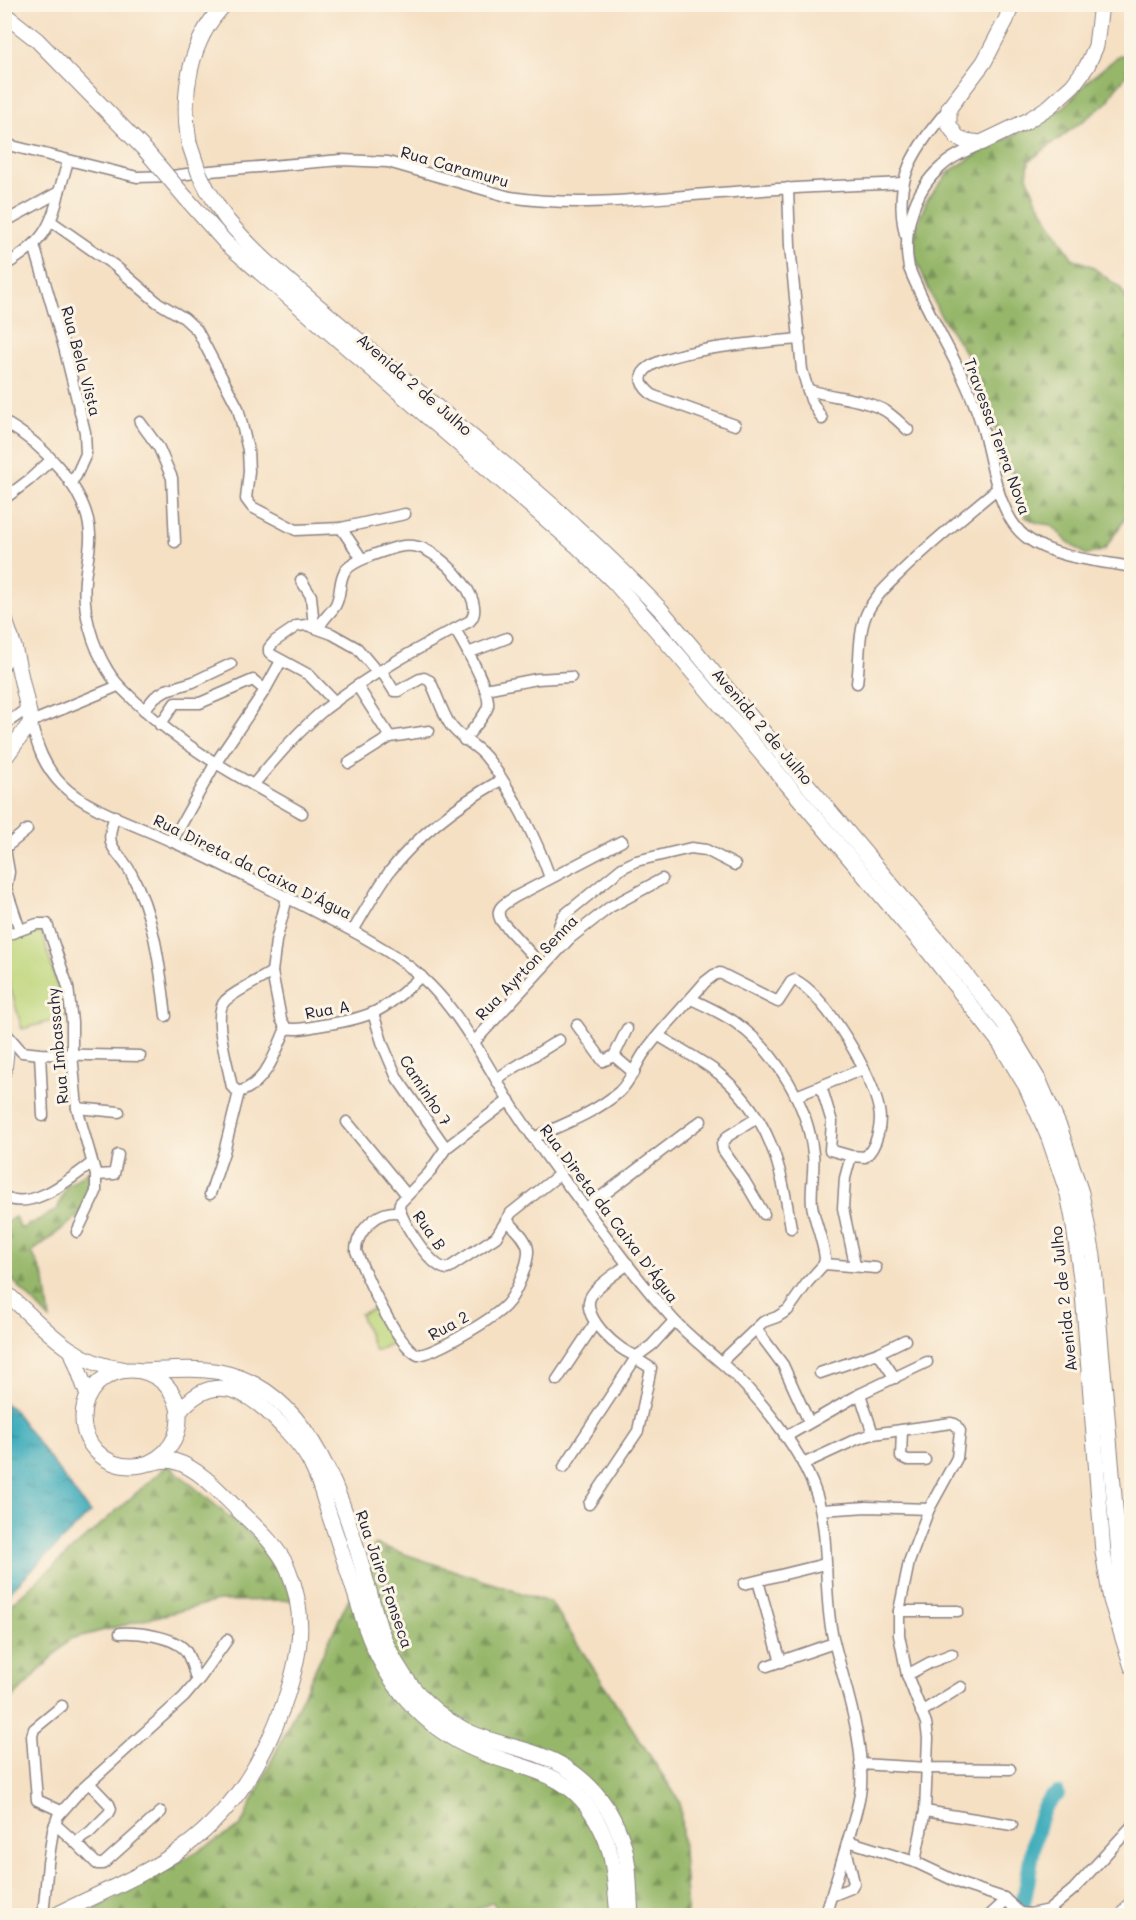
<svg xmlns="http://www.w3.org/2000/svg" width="1136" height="1920" font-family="Mali,sans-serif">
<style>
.green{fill:#bed67b;stroke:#707c5b;stroke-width:1.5}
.forest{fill:url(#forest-firs);stroke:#5c6c53;stroke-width:1.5}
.water{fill:url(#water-ripples);stroke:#30677b;stroke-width:1.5}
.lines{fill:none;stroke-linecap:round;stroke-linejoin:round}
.river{stroke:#3eacbb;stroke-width:16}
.street-casing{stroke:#8c8180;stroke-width:13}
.secondary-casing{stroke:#8c8180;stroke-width:17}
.street{stroke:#fff;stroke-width:10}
.secondary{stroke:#fff;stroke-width:15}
.secondary-bridge-casing{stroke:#8c8180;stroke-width:17;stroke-linecap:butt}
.secondary-bridge{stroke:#fff;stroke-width:15}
.labels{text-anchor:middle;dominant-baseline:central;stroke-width:6;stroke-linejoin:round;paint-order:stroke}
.street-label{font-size:16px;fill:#22223b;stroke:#fcf5e5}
</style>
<defs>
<pattern id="forest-firs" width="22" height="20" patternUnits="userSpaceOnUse" patternTransform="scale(1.5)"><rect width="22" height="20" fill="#96b76b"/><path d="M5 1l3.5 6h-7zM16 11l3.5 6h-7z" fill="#7a9459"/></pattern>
<pattern id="water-ripples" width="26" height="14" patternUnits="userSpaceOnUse" patternTransform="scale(1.5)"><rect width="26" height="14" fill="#3eacbb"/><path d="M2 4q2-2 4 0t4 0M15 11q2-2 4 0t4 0" fill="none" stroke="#348c99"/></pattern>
</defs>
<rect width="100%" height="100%" fill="#fcf5e5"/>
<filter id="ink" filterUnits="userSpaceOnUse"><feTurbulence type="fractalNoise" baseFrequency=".0167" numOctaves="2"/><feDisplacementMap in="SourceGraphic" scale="12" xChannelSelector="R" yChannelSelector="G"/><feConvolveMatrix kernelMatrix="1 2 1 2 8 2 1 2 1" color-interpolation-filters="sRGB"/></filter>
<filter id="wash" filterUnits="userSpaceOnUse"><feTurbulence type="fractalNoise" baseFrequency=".008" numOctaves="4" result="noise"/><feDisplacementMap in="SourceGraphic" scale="24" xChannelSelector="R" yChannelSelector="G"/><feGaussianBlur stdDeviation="1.35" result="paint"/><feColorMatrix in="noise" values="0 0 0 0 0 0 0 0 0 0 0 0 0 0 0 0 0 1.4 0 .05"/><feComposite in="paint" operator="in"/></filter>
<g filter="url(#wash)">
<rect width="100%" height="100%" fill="#f5e0c4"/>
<g class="green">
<path d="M42,932L66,1017L22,1029L5,968V942Z"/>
<path d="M379,1307L395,1342L375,1351L360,1314Z"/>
</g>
<g class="forest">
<path d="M1120,55L1131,58V70L1115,89L1107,103L1029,161L1027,176L1036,199L1072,258L1091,266L1120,288L1131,305V510L1104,550L1086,555L1067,541L1051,525L1038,523L1025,517L1013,478L967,355L938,311L914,254L915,230L927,200L950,171L985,149L1038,124L1063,108L1090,79Z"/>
<path d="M88,1171L92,1197L76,1218L32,1252L45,1280L50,1320L5,1272V1223L15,1217L21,1229L57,1210L66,1187Z"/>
<path d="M168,1465L265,1547L294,1600L218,1601L70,1639L5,1706L4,1610Z"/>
<path d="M375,1544L551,1603L680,1802L687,1915H499L493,1902L465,1916H84L240,1827Z"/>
</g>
<path class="water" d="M5,1404L12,1408L90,1513L5,1596Z"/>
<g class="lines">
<path class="river" d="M1019,1916C1032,1881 1029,1840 1044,1807C1047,1802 1053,1797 1057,1794"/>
</g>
</g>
<g filter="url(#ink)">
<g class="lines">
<g class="street-casing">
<g id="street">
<path d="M4,144L137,177L172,176L210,171L341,160L388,162L510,197C579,208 651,198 720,193C780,188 841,186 902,183"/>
<path d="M981,144C968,150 952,156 941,167C913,191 902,233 909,268C931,323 964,368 982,426C992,460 997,516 1027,538C1054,558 1099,561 1132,567"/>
<path d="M788,188L790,246L802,370L811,400L822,419"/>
<path d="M4,222L59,192L68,161"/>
<path d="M52,222L115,266L157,302L184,318L197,330L238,408L248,450L249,471L246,499L252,507L296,530L341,528L405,514"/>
<path d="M905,234C892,178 915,149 949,108"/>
<path d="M34,245L64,347L85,432L86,454L76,476L70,483"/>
<path d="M4,266C39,245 51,231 59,192"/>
<path d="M807,389C831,398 858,397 882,409C891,413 900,423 908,430"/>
<path d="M4,422C42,443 88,490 90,534C91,549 86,565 85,580C82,611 92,645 108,671C116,685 128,694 139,705C187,751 245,780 302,813"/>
<path d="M140,422L159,448L172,478L175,542"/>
<path d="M735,425L654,396C591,350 783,341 800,339"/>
<path d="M4,499L29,480L51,460"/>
<path d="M341,528L362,559"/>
<path d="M301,580L311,596L314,627"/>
<path d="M455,629C463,643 491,691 488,706C485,717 471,731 464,740"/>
<path d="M468,653L507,638"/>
<path d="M4,666L14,647"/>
<path d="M381,670L394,691H398L420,679L424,678L430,681C437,694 441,710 449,723C460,740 475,743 486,757C510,786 538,842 550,878"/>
<path d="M857,683C860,662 858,634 866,615C873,598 888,585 901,572C932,542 965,515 998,488"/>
<path d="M118,686L31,722C37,746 44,767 62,785C87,810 140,826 173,842C216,861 258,883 300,904C335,922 371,939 403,962C451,996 478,1049 507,1098C524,1125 542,1150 561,1176C597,1223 632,1274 672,1318C688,1336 707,1350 725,1366C758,1396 796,1443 813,1485C832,1532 822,1584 832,1633C843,1682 864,1735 861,1787C859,1805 853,1823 848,1840C841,1865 833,1890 825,1916"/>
<path d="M358,687L390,737"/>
<path d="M485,689L537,679L571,677"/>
<path d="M335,702L309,675L272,655L269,652V648L275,641L297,626L307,625L332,634L357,648L378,673"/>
<path d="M144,710L155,697L166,690L193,682L231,664"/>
<path d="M4,722L11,720L28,708"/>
<path d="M160,725L175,703H200L253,680L265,690"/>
<path d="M349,763L390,737L429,731"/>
<path d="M253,785C275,759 298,731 325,709C370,674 420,647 470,621C489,600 439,551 418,547C403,543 387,550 373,555C364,559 352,562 345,571C338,581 342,595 335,606C330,614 323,618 319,628"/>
<path d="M115,816C102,850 118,848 131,873C155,917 160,968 166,1016"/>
<path d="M172,841L215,764L265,690L281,661"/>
<path d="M4,843L9,872L6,888L20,930"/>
<path d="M6,847L27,830"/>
<path d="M287,898L276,941L272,972L281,1019L286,1028C298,1031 311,1027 323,1025C372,1018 386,1010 421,976"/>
<path d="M353,931C365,911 376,890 390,871C419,834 460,803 501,780"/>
<path d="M4,936L37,924H47L68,987L72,1022V1054L77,1108L96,1175V1192L77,1232"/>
<path d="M569,939L559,926L563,916L622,868L636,861L691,848L698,849L706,850L735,865"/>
<path d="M543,967L501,921C494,908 504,904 515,897L622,841"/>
<path d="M691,999C706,1006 722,1013 736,1023C776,1052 808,1104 813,1154C815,1171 810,1188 812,1205C815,1223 823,1240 825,1258L824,1264L807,1283L788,1310L777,1317L763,1322L721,1362"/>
<path d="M373,1013L383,1045L397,1078L446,1148"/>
<path d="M577,1025L603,1061L614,1056L627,1029"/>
<path d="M4,1031L22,1052L40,1054L140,1056"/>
<path d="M659,1036C678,1048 700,1059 718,1073C770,1116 781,1165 791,1228"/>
<path d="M475,1041L569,939L610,907L662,879"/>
<path d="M40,1054L43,1116"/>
<path d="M614,1056L634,1073"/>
<path d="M496,1079L559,1040"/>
<path d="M239,1092L232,1087L230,1078C227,1061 212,1014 225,1001C232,993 261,979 272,972"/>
<path d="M239,1092C267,1083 276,1051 286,1028"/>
<path d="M796,1096L863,1069"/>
<path d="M509,1100L446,1148L429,1173L400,1203L399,1208C404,1224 430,1267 447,1269L496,1237L511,1213L560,1174"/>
<path d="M77,1108L119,1112"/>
<path d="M757,1118L728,1136L722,1144L723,1150L744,1180L764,1214"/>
<path d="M347,1122L407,1195"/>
<path d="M533,1138C562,1125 595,1113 619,1092C631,1081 635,1066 644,1053C662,1028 685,1006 705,982L714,975L720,973L778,1002L791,982L795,980C826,996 873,1075 879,1110C882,1124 877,1147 865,1157L851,1156L830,1150L832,1122L821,1086"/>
<path d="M851,1156L845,1178L843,1208L855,1265"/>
<path d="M96,1175L114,1174L118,1155"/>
<path d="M210,1194L224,1152L239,1092"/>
<path d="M4,1196C31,1213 71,1178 92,1163"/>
<path d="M586,1208L701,1121"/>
<path d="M401,1213C380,1207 356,1231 356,1251C366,1276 396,1345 418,1355C436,1353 493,1319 506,1305C515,1296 529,1263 528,1250C527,1238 514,1228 507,1220"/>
<path d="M628,1264C617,1273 596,1285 590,1298C582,1318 619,1352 637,1356L652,1345L674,1321"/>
<path d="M824,1264L876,1268"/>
<path d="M756,1329L783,1365L809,1422"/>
<path d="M820,1373L878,1353"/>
<path d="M895,1378L878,1353L905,1340"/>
<path d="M557,1380L595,1323"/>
<path d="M860,1394L873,1434"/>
<path d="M902,1430L901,1457L908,1460H925"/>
<path d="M785,1437L860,1394L927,1362"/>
<path d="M803,1464L857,1439L873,1434L951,1423L955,1424L960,1431L957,1458L929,1509L909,1562L899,1611V1635L907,1675L926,1723L928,1738L925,1811L915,1862"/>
<path d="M564,1467L637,1356"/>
<path d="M589,1504L638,1431L651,1368L635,1358"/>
<path d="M821,1510L867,1507L929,1509"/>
<path d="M758,1581L781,1662"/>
<path d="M744,1584L825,1564"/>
<path d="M899,1611H958"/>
<path d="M120,1633C137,1632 173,1636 185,1650C191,1658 194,1672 197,1682"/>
<path d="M767,1666L834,1643"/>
<path d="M907,1675L931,1662L952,1654"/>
<path d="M921,1712L961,1687"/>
<path d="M860,1764L928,1768L1010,1769"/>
<path d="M61,1811L37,1800L32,1736L34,1729L62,1706"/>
<path d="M925,1811L1012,1825"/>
<path d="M55,1824L75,1842L89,1833L109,1813L111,1809L109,1804L89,1783"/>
<path d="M848,1841L915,1862L964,1885L1004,1898L1020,1913L1030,1914L1049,1910L1074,1889L1132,1826"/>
<path d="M75,1842L97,1864H103L161,1812"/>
<path d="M831,1896L851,1888L854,1883L846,1848"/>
<path d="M43,1916L48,1863L53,1830L58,1816L79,1792L184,1697L200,1678L227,1640"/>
<path d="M989,1916L1002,1904L1004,1898"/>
</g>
</g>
<g class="secondary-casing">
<g id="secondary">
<path d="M1012,4L1006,20L984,62L949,108V125L957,137L965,141L981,143L1027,121L1050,106L1073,85L1087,66L1096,46L1101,4"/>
<path d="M4,14L37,40L146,151"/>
<path d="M189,143C181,95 189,40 225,4"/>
<path d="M207,189C214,199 220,211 227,220C265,265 314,302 358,340C460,429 568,511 661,610L942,945L1004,1023L1039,1081L1060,1129L1081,1193L1093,1256L1121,1576L1123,1594L1132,1622"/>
<path d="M185,197L226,243L576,545L615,583L679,656L929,952L1000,1043L1026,1086L1049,1138L1068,1194L1073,1219L1083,1293L1103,1552L1111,1600L1132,1667"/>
<path d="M4,617L14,647L31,722L4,759"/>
<path d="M4,1043L6,1052L4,1071"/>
<path d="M4,1291C39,1322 73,1365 122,1369"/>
<path d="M72,1352L88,1396"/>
<circle cx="131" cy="1418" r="48"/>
<path d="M143,1371C167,1370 196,1367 220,1372C328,1393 353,1542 380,1629C396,1671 423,1708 463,1729C487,1742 512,1745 537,1754C580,1769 609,1800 623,1843C630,1865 629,1892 631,1916"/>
<path d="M179,1412C215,1367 252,1393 284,1428C295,1440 307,1453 313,1468C321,1484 325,1503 331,1520C343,1556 355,1592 366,1628C385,1682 423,1728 476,1750C533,1774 575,1769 604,1835C615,1860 615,1889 618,1916"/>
<path d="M54,1916C97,1894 144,1876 183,1848C233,1812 263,1762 283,1706C300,1659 308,1617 288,1569C278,1546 256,1527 238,1510C220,1492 199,1468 174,1461C166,1459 158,1461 151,1463"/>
<path d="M1123,1916L1132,1903"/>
</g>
</g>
<use href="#street" class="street"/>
<use href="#secondary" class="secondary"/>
<g class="secondary-bridge-casing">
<g id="secondary-bridge">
<path d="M189,143L199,173L207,189"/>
<path d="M146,151L185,197"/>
</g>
</g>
<use href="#secondary-bridge" class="secondary-bridge"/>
</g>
</g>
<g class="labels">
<g class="street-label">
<text transform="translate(455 166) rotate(16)">Rua Caramuru</text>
<text transform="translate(82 361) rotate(75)">Rua Bela Vista</text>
<text transform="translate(415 384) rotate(41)">Avenida 2 de Julho</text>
<text transform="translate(998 436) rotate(70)">Travessa Terra Nova</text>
<text transform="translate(763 726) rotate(50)">Avenida 2 de Julho</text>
<text transform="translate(253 866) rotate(26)">Rua Direta da Caixa D'Água</text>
<text transform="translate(526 967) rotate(-46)">Rua Ayrton Senna</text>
<text transform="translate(327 1009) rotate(-10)">Rua A</text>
<text transform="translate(57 1046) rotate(-95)">Rua Imbassahy</text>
<text transform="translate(426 1090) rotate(57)">Caminho 7</text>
<text transform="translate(610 1213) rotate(53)">Rua Direta da Caixa D'Água</text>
<text transform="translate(430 1230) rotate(55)">Rua B</text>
<text transform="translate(1063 1299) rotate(-96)">Avenida 2 de Julho</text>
<text transform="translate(448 1325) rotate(-29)">Rua 2</text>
<text transform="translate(385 1579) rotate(71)">Rua Jairo Fonseca</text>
</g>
</g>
<rect width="1136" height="1920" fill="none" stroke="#fcf5e5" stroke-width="24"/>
</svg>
